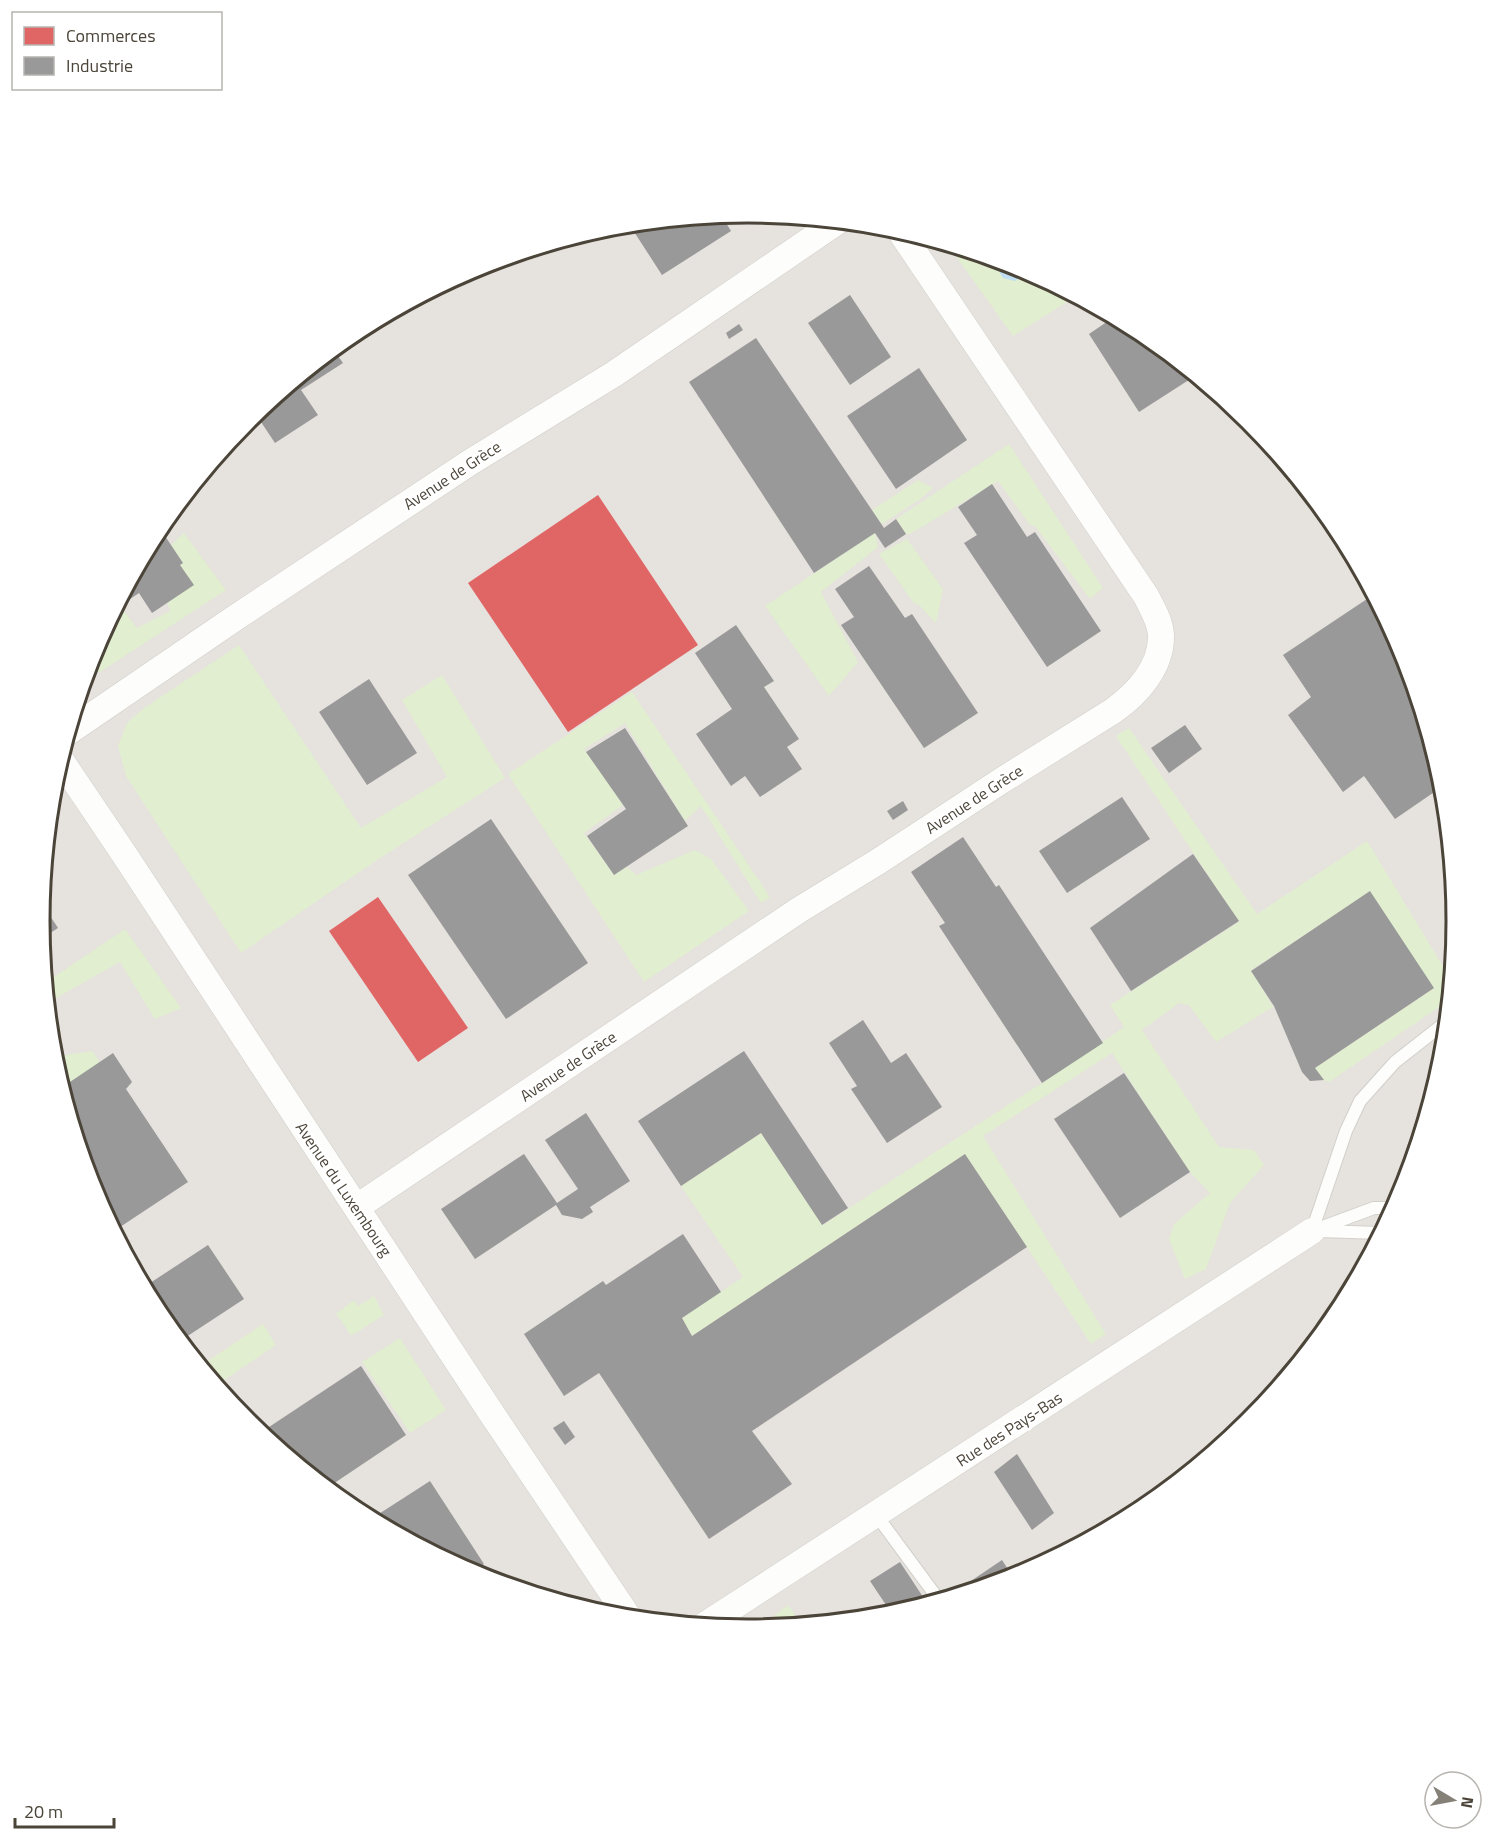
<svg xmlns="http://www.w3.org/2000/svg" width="1495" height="1842" font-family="'Titillium Web',sans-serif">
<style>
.industrial{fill:#e6e2de}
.green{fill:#e1eecf}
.parking{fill:#e6e3df}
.water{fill:#c0ddf1}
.shops{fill:#e06666}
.industry{fill:#999}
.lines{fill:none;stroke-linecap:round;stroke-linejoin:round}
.lane-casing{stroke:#d2d0cb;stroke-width:14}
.street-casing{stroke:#d2d0cb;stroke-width:27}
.lane{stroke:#fdfdfc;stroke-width:12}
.street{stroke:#fdfdfc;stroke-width:26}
.labels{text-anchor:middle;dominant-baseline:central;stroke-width:6;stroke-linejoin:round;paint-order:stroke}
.street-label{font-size:16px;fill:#4b4439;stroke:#fff}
.rim{fill:none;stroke:#4b4439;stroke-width:3}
</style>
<rect width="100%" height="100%" fill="#f4f2ee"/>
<circle class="industrial" cx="747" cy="921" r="706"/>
<g class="green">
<path d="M948,245L1019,267L1075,297L1013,336Z"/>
<path d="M1009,444L1103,588L1090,599L1035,526L1030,525L998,481L910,534H906L896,519Z"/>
<path d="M918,480L933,488L922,498L882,524L872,510Z"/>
<path d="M184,533L226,590L100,672L87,671L93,650L114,610L120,606L137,628L170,611L167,603L193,585L180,565L183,563L171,545Z"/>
<path d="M875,533L878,547L821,592L858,662L829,696L765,606Z"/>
<path d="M907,539L943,589L936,623L919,605L913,602L879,554Z"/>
<path d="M239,645L361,828L447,777L402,700L442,675L505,778L380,858L241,953L126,776L118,746L127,723L144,708Z"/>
<path d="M632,692L770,897L761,903L701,806L685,821L625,723L584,749L623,805L584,833L614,875L627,867L636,875L695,850L711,859L749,911L644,982L508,774Z"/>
<path d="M1129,728L1257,914L1367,841L1450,978L1448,1001L1329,1082L1324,1080L1315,1068L1434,988L1370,892L1251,970L1273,1007L1216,1042L1189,1005L1179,1003L1142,1030L1219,1147L1254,1150L1264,1165L1230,1203L1206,1269L1185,1279L1169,1239L1174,1224L1210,1193L1190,1172L1112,1053L983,1136L1106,1334L1091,1344L965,1154L692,1336L682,1318L743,1277L681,1186L761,1133L823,1225L1042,1083L1124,1027L1110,1005L1239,922L1116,736Z"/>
<path d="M125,929L181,1008L155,1019L120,962L47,1003L45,983Z"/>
<path d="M93,1051L100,1063L61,1088L52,1057Z"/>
<path d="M374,1296L384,1315L351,1336L336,1314L354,1300L358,1306Z"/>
<path d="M263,1324L276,1345L217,1385L200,1366Z"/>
<path d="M400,1338L446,1410L410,1433L362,1362Z"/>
<path d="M788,1605L802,1624L758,1628Z"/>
</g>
<g class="parking">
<path d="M657,377L786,578L750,599L621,396Z"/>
<path d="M1243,420L1283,462L1357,574L1224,662L1132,522L1115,501Z"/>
<path d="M1112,739L1129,778L1017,850L990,819Z"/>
<path d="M51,804L75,842L50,866L45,858Z"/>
<path d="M184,1012L283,1163L250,1188L147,1028Z"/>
<path d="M336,1314L358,1345L246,1422L222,1393Z"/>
<path d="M848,1367L910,1460L885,1478L845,1413L797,1447L775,1415Z"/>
<path d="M410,1439L432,1468L423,1475L363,1515L354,1510L332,1492Z"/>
<path d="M994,1472L1032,1530L950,1578L915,1524Z"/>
</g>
<path class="water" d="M991,258L1019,267L1029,272L1015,281L1003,278Z"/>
<g class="shops">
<path d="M598,495L698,645L568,732L468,583Z"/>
<path d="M378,897L468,1028L418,1062L329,931Z"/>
</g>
<g class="industry">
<path d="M721,215L731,231L662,275L629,224Z"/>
<path d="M850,295L891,357L850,385L808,323Z"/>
<path d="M1114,317L1141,332L1195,376L1139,412L1089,334Z"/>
<path d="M739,324L743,330L729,339L726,333Z"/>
<path d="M756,338L884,528L896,519L906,534L885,548L875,533L814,573L689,382Z"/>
<path d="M333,349L343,363L301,390L318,415L275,443L255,413Z"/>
<path d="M919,368L967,440L896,489L847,416Z"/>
<path d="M1292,473L1337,528L1360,572L1357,574L1291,474Z"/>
<path d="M992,484L1027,537L1035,532L1101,631L1047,667L964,543L977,535L958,507Z"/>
<path d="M159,527L183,563L180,565L194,585L152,613L139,593L114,610Z"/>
<path d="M869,566L905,618L912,614L978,713L924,748L841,625L854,617L835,589Z"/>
<path d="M1373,595L1402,650L1442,783L1443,786L1395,819L1364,776L1343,792L1288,715L1311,697L1283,655Z"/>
<path d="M736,625L774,681L764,687L799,739L787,747L802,769L760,797L745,776L731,786L696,734L732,709L695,653Z"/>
<path d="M369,679L417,753L367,785L319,712Z"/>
<path d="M1185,725L1202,749L1169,773L1151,748Z"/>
<path d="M625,728L688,826L614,875L587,836L626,809L586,752Z"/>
<path d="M1122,797L1150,839L1067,893L1039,851Z"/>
<path d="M903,801L908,810L893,820L887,811Z"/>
<path d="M491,819L588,963L506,1019L408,875Z"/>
<path d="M963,837L996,887L999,885L1103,1043L1042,1083L939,926L945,923L911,872Z"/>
<path d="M1193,854L1239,921L1131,991L1090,928Z"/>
<path d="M1370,891L1434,988L1315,1068L1324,1080L1310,1081L1302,1072L1274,1006L1251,971Z"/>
<path d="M41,902L58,928L41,939L39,921Z"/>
<path d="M863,1020L891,1063L906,1053L942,1107L887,1143L851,1089L857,1086L829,1043Z"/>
<path d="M744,1051L848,1208L822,1225L761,1133L681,1186L638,1121Z"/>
<path d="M113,1053L132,1082L126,1089L188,1182L114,1231L93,1192L61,1088Z"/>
<path d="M1124,1073L1190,1172L1120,1218L1054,1119Z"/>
<path d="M586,1113L630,1181L590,1207L593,1212L582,1219L562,1215L556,1205L475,1259L441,1209L524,1154L557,1203L578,1189L545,1140Z"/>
<path d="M965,1154L1027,1247L752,1431L792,1484L709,1539L599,1373L564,1396L524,1334L603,1281L606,1285L683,1234L721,1292L682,1318L692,1336Z"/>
<path d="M208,1245L244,1299L180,1341L158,1314L144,1287Z"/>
<path d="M361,1366L406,1435L327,1488L260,1433Z"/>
<path d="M564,1421L575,1437L565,1445L553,1428Z"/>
<path d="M1017,1454L1054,1513L1032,1530L994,1472Z"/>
<path d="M430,1481L484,1564L471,1573L371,1519Z"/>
<path d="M1002,1560L1013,1577L958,1594L956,1591Z"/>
<path d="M900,1562L927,1603L892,1614L870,1581Z"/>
</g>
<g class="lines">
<g class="lane-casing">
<g id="lane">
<path d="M1312,1231L1346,1131L1360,1101L1395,1062L1446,1022"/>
<path d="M1312,1231L1374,1208H1393"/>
<path d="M1319,1231L1380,1233"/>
<path d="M877,1516L939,1600"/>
</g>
</g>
<g class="street-casing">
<g id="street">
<path d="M68,732L235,618L469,463L614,374L838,221"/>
<path d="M60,759L124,854L492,1414L629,1618"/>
<path d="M357,1207L799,910L879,861L1001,781L1113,711C1137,694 1162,667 1161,635C1160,620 1152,608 1146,596L900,231"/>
<path d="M705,1625L1312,1231"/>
</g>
</g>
<use href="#lane" class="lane"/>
<use href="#street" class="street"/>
</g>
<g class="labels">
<g class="street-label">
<text transform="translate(452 475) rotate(-33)">Avenue de Grèce</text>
<text transform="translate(974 799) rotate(-33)">Avenue de Grèce</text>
<text transform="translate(568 1066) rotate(-34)">Avenue de Grèce</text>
<text transform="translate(344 1189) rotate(56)">Avenue du Luxembourg</text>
<text transform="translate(1009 1429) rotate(-33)">Rue des Pays-Bas</text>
</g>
</g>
<path d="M0 0H1495V1842H0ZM50 921a698 698 0 1 1 1396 0a698 698 0 1 1-1396 0Z" fill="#fff" fill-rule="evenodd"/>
<path class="rim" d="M50 921a698 698 0 1 1 1396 0a698 698 0 1 1-1396 0Z"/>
<rect x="12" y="12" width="210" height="78" fill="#ffffff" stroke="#b7b4b0" stroke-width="1.5"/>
<rect x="24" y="27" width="30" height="18" fill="#e06666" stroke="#b7b4b0" stroke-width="1.5"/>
<text x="66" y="42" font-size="18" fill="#4b4439">Commerces</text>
<rect x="24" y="57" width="30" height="18" fill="#999999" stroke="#b7b4b0" stroke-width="1.5"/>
<text x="66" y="72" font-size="18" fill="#4b4439">Industrie</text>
<g transform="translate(1453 1800) rotate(100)"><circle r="28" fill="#ffffff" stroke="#b7b4b0" stroke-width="1.5"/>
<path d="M0-4.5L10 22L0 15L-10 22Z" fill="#868178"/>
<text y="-9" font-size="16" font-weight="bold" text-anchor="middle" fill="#4b4439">N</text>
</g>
<path d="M15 1818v9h99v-9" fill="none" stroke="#4b4439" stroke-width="3"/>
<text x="24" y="1818" font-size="18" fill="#4b4439" stroke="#ffffff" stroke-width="4.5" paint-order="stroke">20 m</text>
</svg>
